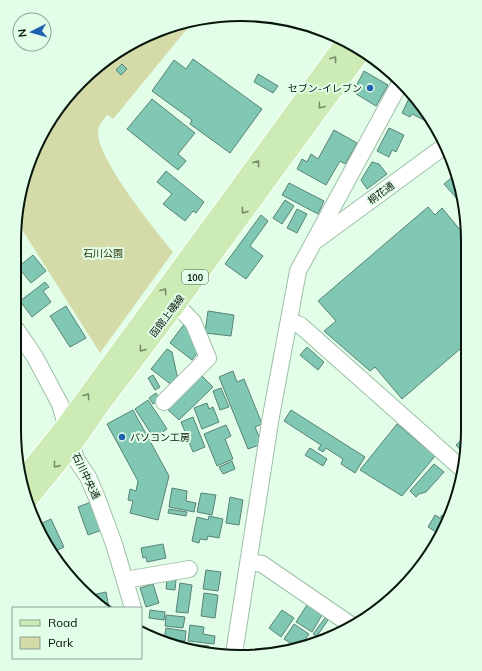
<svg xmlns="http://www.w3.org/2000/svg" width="482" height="671" font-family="Mulish,'Noto Sans JP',sans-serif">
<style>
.green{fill:#d5daa9}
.building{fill:#80c8b3;stroke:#598276}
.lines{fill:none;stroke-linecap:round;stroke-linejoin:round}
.minor-casing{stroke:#9ebfa7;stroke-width:18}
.major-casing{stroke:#fff;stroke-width:22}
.minor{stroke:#fff;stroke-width:16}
.major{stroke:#cdecb5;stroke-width:20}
.oneway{stroke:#758c69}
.poi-dot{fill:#1f62b2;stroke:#e2fee9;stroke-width:1.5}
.labels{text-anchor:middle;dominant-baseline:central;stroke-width:4;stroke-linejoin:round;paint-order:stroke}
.shield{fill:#e2fee9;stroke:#4a5c4f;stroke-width:1}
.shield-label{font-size:9px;font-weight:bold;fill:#09160d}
.poi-label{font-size:10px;fill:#09160d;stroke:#e2fee9;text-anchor:end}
.street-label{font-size:10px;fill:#09160d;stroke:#e2fee9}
.park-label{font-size:10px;fill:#2c2e00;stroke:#e2fee9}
.rim{fill:none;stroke:#09160d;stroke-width:2}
</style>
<rect width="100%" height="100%" fill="#e2fee9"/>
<path class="green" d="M182,24L187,29L113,119L107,115C103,120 99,125 98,131C95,156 156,231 173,252L100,353L18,223V196L45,127L91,70L168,26Z"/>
<g class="building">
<path d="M193,59L262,109L230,153L190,124L192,120L152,91L174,60L186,69Z"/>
<path d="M122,64L127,69L121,75L116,70Z"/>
<path d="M364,71L388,85L376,106L353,92Z"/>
<path d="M258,74L278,86L273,93L254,82Z"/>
<path d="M412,92L434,125L412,114L410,117L402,113Z"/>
<path d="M152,99L195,133L178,154L186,161L178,170L127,129Z"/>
<path d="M389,128L404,135L396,152L392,150L389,157L377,151Z"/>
<path d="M334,130L357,143L345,164L340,161L326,185L297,169L302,159L307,162L311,154L318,159Z"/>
<path d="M372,162L379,164L387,174L367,189L361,180Z"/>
<path d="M166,171L204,202L196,213L193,211L185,221L163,204L172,194L157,182Z"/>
<path d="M455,175L466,209L444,184Z"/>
<path d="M289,183L324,201L318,214L282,195Z"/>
<path d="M285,200L294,206L282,224L273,218Z"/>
<path d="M428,207L435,215L442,208L466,237L467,343L402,399L375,367L370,371L324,331L336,321L318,301Z"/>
<path d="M297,209L307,214L297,233L287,228Z"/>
<path d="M261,215L268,221L250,246L263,256L246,279L225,264Z"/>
<path d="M33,255L46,271L31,283L18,267Z"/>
<path d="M45,282L49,287L43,291L51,302L32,317L20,301Z"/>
<path d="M66,306L86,338L70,347L50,316Z"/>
<path d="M208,311L234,315L231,336L205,333Z"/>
<path d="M185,323L198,352L192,360L170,343Z"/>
<path d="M307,347L324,362L318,370L300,355Z"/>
<path d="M167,349L172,352L178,380L173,386L151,369Z"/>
<path d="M233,371L237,382L244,379L262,424L255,427L262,444L248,449L219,377Z"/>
<path d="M200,374L213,387L179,420L166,408Z"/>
<path d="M153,375L160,387L155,390L148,378Z"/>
<path d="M221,388L229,407L220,410L213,391Z"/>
<path d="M156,393L160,400L153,404L149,398Z"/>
<path d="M148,400L167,429L154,438L135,409Z"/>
<path d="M207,403L209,409L213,407L219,422L202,429L194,408Z"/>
<path d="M133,410L169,476L158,520L130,513L133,501L128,500L130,489L136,491L138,481L107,424Z"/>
<path d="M291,410L365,457L355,473L341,464L343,459L326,448L323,452L318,449L321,445L284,421Z"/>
<path d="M193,417L205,447L193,452L181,422Z"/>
<path d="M397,424L435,456L402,496L360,470Z"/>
<path d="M226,425L231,436L225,439L233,459L217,466L204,434Z"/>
<path d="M467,435L468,445L465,455L456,445Z"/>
<path d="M310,448L327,459L323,466L305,455Z"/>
<path d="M232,461L235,469L223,474L219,467Z"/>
<path d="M434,464L444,472L426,492L419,494L416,497L410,491Z"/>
<path d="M172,488L187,491L186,501L196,503L194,512L169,507Z"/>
<path d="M201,493L216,495L212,515L197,512Z"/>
<path d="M230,497L243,500L239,525L226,523Z"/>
<path d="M91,502L102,530L88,535L78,507Z"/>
<path d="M169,509L187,512L186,516L168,513Z"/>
<path d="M435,515L440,518L442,515L448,518L444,531L441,535L428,527Z"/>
<path d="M209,516L223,519L219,538L208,536L207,540L200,539L199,543L192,541L197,517L208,520Z"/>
<path d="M51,519L64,547L51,553L38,525Z"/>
<path d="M163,544L166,558L147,562L146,557L143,558L141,548Z"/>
<path d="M206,570L221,572L218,591L203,589Z"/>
<path d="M167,579L176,580L175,590L166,589Z"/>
<path d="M180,583L192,585L188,613L176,612Z"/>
<path d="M153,584L159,603L146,607L140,588Z"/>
<path d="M106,592L109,608H102L93,602L92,595Z"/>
<path d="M204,593L218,595L215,618L201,616Z"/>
<path d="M307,605L322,615L312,632L296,622Z"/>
<path d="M150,610L165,612L164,620L149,618Z"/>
<path d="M282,610L294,618L281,637L269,628Z"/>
<path d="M166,615L185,617L183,628L165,626Z"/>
<path d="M325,618L328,620L317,636L313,634Z"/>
<path d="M294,624L309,634L300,647L298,648L284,639Z"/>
<path d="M190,625L204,627L203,634L215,636L214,644L188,641Z"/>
<path d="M166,628L186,631L185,641L164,639Z"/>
<path d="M168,642L186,644V649L168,643Z"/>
<path d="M190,644L209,646L208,653H197L190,650Z"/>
</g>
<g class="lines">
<g class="minor-casing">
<g id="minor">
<path d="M318,239L446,145"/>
<path d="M290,321L300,325L461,468"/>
<path d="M16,329L35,357L60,404L76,459L88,477L97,498L114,544L133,608"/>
<path d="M164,402L208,358L193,322L176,304"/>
<path d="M249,562L262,564L351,625"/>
<path d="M125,580L189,569"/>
<path d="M234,654L271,416L298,271L400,83"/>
</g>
</g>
<g class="major-casing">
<g id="major">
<path d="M21,482L66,426L347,41"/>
<path d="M27,500L71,446L98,407L176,304L360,52"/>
</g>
</g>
<use href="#minor" class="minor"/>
<use href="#major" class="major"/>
</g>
<defs><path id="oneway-chevron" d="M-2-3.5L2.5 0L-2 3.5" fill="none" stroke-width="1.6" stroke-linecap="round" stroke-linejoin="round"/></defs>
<g class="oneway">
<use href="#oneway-chevron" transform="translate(334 59) rotate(-54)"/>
<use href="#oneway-chevron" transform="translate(321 106) rotate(126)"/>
<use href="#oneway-chevron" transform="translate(257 163) rotate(-54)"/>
<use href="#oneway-chevron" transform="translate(244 211) rotate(126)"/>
<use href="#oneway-chevron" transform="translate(164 291) rotate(-54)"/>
<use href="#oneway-chevron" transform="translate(142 349) rotate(127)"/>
<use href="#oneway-chevron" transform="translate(87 396) rotate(-54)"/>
<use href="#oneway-chevron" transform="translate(56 465) rotate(129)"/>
</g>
<g class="poi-dot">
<circle cx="370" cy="88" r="4"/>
<circle cx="122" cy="437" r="4"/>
</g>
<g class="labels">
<rect class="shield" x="182" y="270" width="26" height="14" rx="3"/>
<g class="shield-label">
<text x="195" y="277">100</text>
</g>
<g class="poi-label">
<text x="362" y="88">セブン-イレブン</text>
<text x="130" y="437" text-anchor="start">パソコン工房</text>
</g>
<g class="street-label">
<text transform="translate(381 193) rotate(-36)">桐花通</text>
<text transform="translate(167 316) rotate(-53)">函館上磯線</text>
<text transform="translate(86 476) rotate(64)">石川中央通</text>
</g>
<g class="park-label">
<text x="103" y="253">石川公園</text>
</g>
</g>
<path d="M0 0H482V671H0ZM241 21H241A220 220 0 0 1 461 241V430A220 220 0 0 1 241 650H241A220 220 0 0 1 21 430V241A220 220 0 0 1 241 21Z" fill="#e2fee9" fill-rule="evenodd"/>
<path class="rim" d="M241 21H241A220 220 0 0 1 461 241V430A220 220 0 0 1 241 650H241A220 220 0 0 1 21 430V241A220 220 0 0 1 241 21Z"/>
<rect x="12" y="607" width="130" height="52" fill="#e2fee9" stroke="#8ba191"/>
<rect x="20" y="620" width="20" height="6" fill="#cdecb5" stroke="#8ba191"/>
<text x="48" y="627" font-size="12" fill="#09160d">Road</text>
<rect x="20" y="637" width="20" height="12" fill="#d5daa9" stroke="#8ba191"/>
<text x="48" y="647" font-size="12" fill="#09160d">Park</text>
<g transform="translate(32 32) rotate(264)"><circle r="19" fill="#e2fee9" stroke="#8ba191"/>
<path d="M0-3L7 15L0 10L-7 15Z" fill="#1f62b2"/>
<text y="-6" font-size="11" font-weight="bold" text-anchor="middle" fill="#09160d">N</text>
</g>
</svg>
